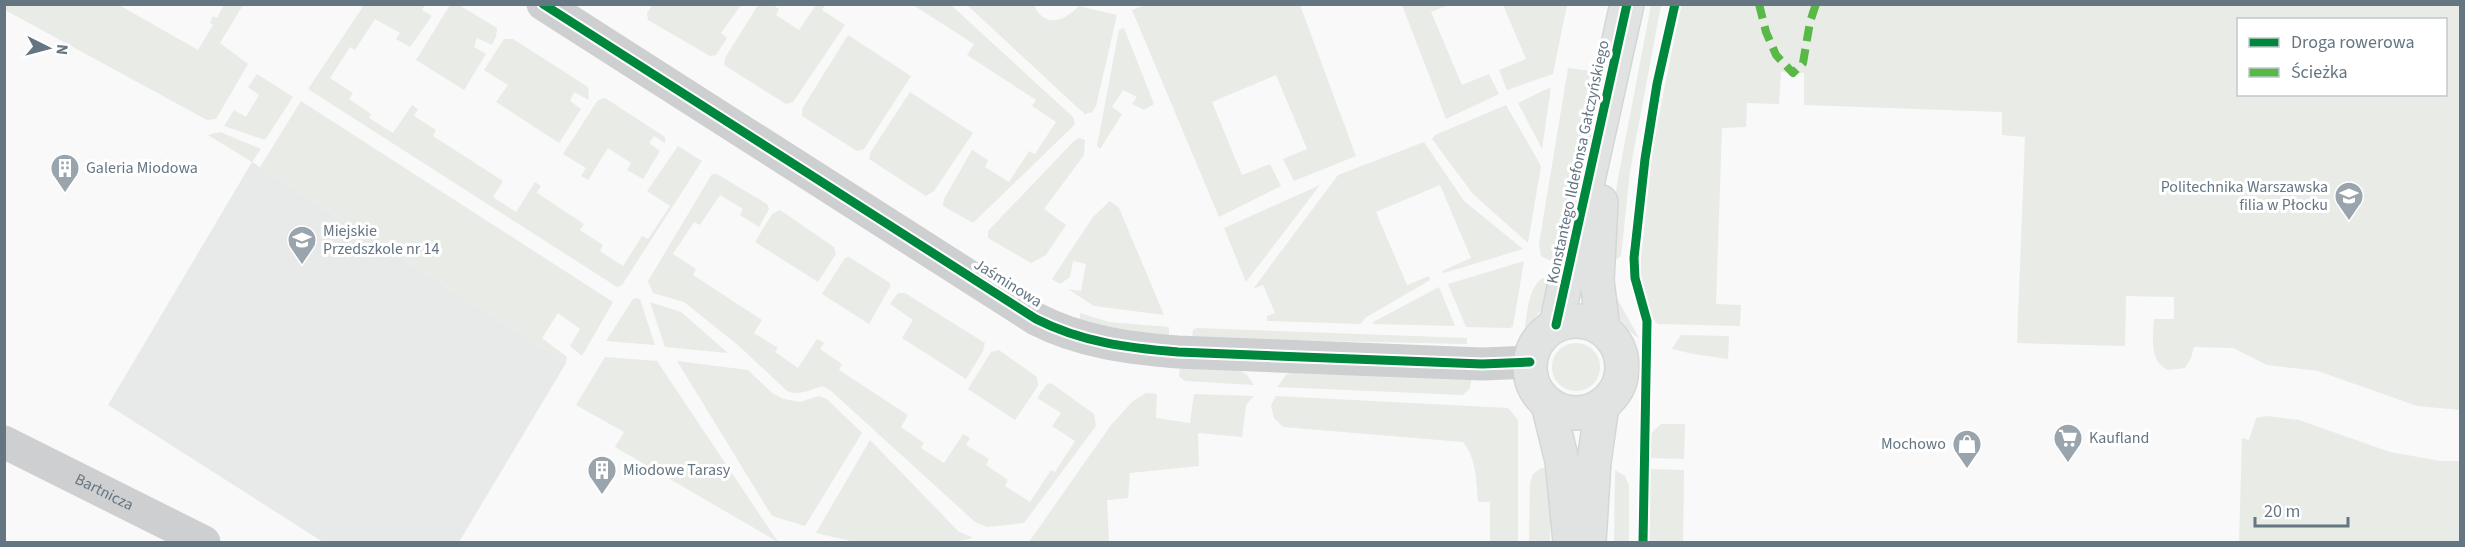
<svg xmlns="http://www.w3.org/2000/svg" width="2465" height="547" font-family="'Source Sans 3',sans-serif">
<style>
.built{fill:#e8e9e9}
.green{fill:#e8ebe6;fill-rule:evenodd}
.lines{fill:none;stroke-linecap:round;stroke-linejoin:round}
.secondary-casing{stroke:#d5d6d7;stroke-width:36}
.street{stroke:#cecfd0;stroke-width:33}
.secondary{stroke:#e1e2e2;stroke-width:33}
.quiet{stroke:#58b947;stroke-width:8;stroke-dasharray:15 8;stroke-linecap:butt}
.cycleway-casing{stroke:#fff;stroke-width:13}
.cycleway{stroke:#00873e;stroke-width:9}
.labels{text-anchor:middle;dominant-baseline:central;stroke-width:6;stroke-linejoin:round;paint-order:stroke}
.street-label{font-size:16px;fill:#657683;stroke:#fff}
.poi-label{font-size:16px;fill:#657683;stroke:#fff;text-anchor:start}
</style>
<rect width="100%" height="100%" fill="#f9f9f9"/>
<path class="built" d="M252,162L566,363L459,542H323L108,405Z"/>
<g class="green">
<path d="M5,4L119,5L198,50L213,25L210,23L213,16L217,18L224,5H243L220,43L248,64L216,119L207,120L5,10Z"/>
<path d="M653,4H741V5L721,33L727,38L716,55L710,56L648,20L647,13Z"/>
<path d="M364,5H425L422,10L432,16L410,47L396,39L400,33L375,19L355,50L350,47L330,78L353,93L349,99L371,114L369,118L393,133L412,105L418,109L414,116L436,130L433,136L503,181L493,197L516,212L535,182L541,186L537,193L584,224L580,230L603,245L600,251L623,266L642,236L648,239L670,206L647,191L678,146L702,161L622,285L617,287L308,89Z"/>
<path d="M450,5H459L497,28L496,37L492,45L477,38L474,47L486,54L464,90L416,60Z"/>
<path d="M758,5H773L779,9L776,15L799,30L816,5H825L822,10L845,25L793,102L786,104L724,65L725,58Z"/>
<path d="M913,5H951L1073,117L1075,124L1066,133L973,223L943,206L944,199L972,150L988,160L985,167L1009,182L1029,151L1035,154L1056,122L1032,106L1036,100L967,55L974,44Z"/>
<path d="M967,5H1034C1045,29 1064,21 1079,6L1117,15L1096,106L1092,112L1085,114L1078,108Z"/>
<path d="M1145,5H1300L1356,156L1294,181L1283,159L1307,149L1276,75L1212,102L1242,175L1270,164L1281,186L1219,217L1132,10Z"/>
<path d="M1402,5H1448L1431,12L1462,85L1489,74L1499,94L1446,119Z"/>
<path d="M1503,5H1567L1553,74L1507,90L1499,70L1526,59Z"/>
<path d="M1651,5H1661L1630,171L1621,256L1610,264L1617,184Z"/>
<path d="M1681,5H2460V410L2417,406L2318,371L2267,365L2233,348L2194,347L2191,358L2185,368L2168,370C2149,361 2153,338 2154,319H2174V297L2126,296L2125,346L2017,343L2025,137L2002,135V112L1804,105V73L1781,72L1779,104L1747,103L1746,127L1722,128L1716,304L1741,305L1740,326L1658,324L1652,318L1641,287V257L1653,145ZM2238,20H2446V94H2238Z"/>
<path d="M1124,28L1154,104L1144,110L1132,104L1137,97L1123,90L1112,107L1122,114L1100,149L1097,146L1119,30Z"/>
<path d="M848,35L911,76L864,149L857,151L802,116V109Z"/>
<path d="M504,39H513L588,87L589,100L574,92L570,101L581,109L559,143L496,102L508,85L484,70Z"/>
<path d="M1568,68L1591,71L1558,261L1549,260L1541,256L1539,244Z"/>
<path d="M257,74L293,97L265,140L224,126L234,110L246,117L259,95L248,87Z"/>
<path d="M1551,87L1542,149L1518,103Z"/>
<path d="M910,92L973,133L934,191L926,196L869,159L870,153Z"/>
<path d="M605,98L665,137V143L654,136L649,143L660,151L643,179L627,170L631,163L608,148L588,180L581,176L586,168L563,154L598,100Z"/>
<path d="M301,101L613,302L582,356L570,346L580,329L558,313L542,338L567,357L566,363L260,167Z"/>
<path d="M1506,105L1541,166L1528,243L1473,194L1432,139L1435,135Z"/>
<path d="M220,132L261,149L252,162L208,135Z"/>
<path d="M1079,138L1085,140L1084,155L1044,209L1066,225L1046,255L1031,263L988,238V231L1074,141Z"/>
<path d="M1424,142L1464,201L1523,249L1444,273L1442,271L1471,258L1440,185L1376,212L1407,285L1429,276L1430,280L1365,318L1361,324L1267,321V316L1275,313L1263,285L1253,289L1338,175Z"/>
<path d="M712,174H717L767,204L769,209L759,227L740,215L743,209L720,195L700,225L694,222L673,254L696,269L693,275L762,320L754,333L778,348L775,352L798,368L817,339L824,343L820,349L842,364L839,370L908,415L901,427L924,443L921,448L944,463L963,434L970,438L966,445L989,459L986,465L1008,480L1005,486L1030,502L1051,470L1055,472L1075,441L1052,426L1061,413L1037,398L1046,385L1051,383L1094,414L1096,426L1024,523L987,527L975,522L830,390L822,386C810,390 799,396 787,391L739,346L684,302L653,293L648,281Z"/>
<path d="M1320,185L1246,282L1224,228Z"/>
<path d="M1110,201L1119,208L1164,315L1094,306L1068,289L1081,291L1086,264L1073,261L1070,277L1060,284L1052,279L1093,217Z"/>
<path d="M780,210L834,247L836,254L818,282L755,242L772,214Z"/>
<path d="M849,257L890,283V287L869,324L822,294L845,258Z"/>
<path d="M1524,261L1513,326L1510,328L1466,327L1448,284Z"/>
<path d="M1542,278L1553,280C1547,299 1542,314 1525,327C1528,308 1528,291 1542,278Z"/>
<path d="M1610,286L1639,338C1618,326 1615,307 1610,286Z"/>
<path d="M1439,287L1455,326L1372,324L1375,321Z"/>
<path d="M898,293H905L985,343L983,351L966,379L902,338L913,320L890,304Z"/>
<path d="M636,298L640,299L655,345L606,341L633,299Z"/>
<path d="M650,302L681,312L728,353L665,347Z"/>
<path d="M1080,313L1109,322L1169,327V335L1108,329L1080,320Z"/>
<path d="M1197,328L1467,338V344L1192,338L1193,330Z"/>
<path d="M1681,335L1729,336L1728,359L1693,354L1672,349Z"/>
<circle cx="1576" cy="367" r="24"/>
<path d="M999,350L1037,377L1038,386L1015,420L968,389L991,352Z"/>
<path d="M605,357L657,361L778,542L615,447L624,432L576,405Z"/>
<path d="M677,361L748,370L772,393L784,399L800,402L819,396L827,399L862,433L805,526L772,516Z"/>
<path d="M1180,368L1239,370L1247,375L1254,385L1185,381L1179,376Z"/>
<path d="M1299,370L1472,375L1470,388L1463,395L1277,387L1287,374Z"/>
<path d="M1146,393L1157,394L1156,418L1190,423L1194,394L1254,396L1246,405L1242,437L1198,433L1199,466L1130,473L1128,498L1107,500L1109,542H1029L1111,425L1133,401Z"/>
<path d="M1276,396L1508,408L1518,420V542H1490V502H1478C1476,480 1477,460 1463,442L1283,427L1274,418L1271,405Z"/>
<path d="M2267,416L2299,420L2390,452L2440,461H2460V542H2239L2242,438L2249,440L2256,418Z"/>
<path d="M1661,424H1685L1684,459L1649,458V435Z"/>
<path d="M870,440L958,531L973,538L955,542H855L816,533Z"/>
<path d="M1541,468H1551L1550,542H1529L1530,483L1533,474Z"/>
<path d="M1650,469L1684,470L1683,542H1649Z"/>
<path d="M1615,470L1625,476L1629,485V542H1614Z"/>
</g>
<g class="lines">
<g class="secondary-casing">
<g id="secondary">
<path d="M1601,202L1597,281L1603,329"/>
<circle cx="1576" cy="367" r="46"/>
<path d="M1556,325L1627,4"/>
<path d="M1548,404L1562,461L1570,542"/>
<path d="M1589,542L1594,462L1602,405"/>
</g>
</g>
<g class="street">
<path d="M543,4L1036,319C1081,342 1128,348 1178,352L1482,364L1530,362"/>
<path id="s1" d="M4,442L204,542"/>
</g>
<use href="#secondary" class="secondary"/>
<path class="quiet" d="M1759,4L1766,32L1776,55L1793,73L1803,63L1810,22L1816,4"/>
<g class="cycleway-casing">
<g id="cycleway">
<path d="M543,4L1036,319C1081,342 1128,348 1178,352L1482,364L1530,362"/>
<path d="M1556,325L1627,4"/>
<path d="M1643,542L1647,321L1635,278L1634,258L1645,159L1657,84L1675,4"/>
</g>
</g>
<use href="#cycleway" class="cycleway"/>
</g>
<defs>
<g id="building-pin" transform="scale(1.5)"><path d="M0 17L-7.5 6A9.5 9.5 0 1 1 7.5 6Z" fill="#99a4ac" stroke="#fff"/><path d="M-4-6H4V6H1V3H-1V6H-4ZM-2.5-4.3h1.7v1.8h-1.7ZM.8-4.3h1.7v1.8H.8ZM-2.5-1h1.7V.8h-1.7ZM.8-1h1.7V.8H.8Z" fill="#fff"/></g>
<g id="university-pin" transform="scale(1.5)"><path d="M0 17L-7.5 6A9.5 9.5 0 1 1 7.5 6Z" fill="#99a4ac" stroke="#fff"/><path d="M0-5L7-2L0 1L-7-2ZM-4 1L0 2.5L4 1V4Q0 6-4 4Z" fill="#fff"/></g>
<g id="school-pin" transform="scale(1.5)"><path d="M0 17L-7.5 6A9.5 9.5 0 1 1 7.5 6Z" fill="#99a4ac" stroke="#fff"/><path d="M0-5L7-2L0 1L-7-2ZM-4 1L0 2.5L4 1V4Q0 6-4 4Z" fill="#fff"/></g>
<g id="supermarket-pin" transform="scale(1.5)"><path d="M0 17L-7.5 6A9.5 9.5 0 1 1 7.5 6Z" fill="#99a4ac" stroke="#fff"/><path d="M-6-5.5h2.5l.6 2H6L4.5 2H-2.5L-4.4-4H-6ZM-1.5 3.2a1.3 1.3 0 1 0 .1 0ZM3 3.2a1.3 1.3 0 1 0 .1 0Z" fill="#fff"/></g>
<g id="shop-pin" transform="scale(1.5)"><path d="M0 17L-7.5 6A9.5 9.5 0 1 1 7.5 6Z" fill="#99a4ac" stroke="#fff"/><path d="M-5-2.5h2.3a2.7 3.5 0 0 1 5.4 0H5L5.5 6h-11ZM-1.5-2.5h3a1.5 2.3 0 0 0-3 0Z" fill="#fff"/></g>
</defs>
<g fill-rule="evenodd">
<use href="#building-pin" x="65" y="168"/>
<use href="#university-pin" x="2349" y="196"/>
<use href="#school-pin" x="302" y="240"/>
<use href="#supermarket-pin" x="2068" y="438"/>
<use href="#shop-pin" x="1967" y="444"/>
<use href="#building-pin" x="602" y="470"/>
</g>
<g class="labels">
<g class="street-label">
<text transform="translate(1578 162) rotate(-78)">Konstantego Ildefonsa Gałczyńskiego</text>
<text transform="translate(1008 283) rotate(32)">Jaśminowa</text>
<text stroke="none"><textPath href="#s1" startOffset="112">Bartnicza</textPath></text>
</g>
<g class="poi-label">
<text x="86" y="168">Galeria Miodowa</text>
<text x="2328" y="187" text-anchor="end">Politechnika Warszawska<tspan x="2328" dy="18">filia w Płocku</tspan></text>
<text x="323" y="231">Miejskie<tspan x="323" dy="18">Przedszkole nr 14</tspan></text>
<text x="2089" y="438">Kaufland</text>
<text x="1946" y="444" text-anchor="end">Mochowo</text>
<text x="623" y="470">Miodowe Tarasy</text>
</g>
</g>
<rect width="2465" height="547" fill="none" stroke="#657683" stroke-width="12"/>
<rect x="2237" y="18" width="210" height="78" fill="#ffffff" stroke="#c1c8cd" stroke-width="1.5"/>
<rect x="2249" y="38" width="30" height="9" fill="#00873e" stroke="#c1c8cd" stroke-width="1.5"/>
<text x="2291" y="48" font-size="18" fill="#657683">Droga rowerowa</text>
<rect x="2249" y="68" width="30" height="9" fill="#58b947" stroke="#c1c8cd" stroke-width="1.5"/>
<text x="2291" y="78" font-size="18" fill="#657683">Ścieżka</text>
<g transform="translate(48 48) rotate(96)" stroke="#ffffff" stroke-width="4.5" paint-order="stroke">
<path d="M0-4.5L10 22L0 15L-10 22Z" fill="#657683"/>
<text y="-9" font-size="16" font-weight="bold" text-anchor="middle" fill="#657683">N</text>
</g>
<path d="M2255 517v9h93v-9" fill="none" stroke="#657683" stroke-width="3"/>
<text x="2264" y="517" font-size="18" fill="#657683" stroke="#ffffff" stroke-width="4.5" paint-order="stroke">20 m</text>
</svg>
